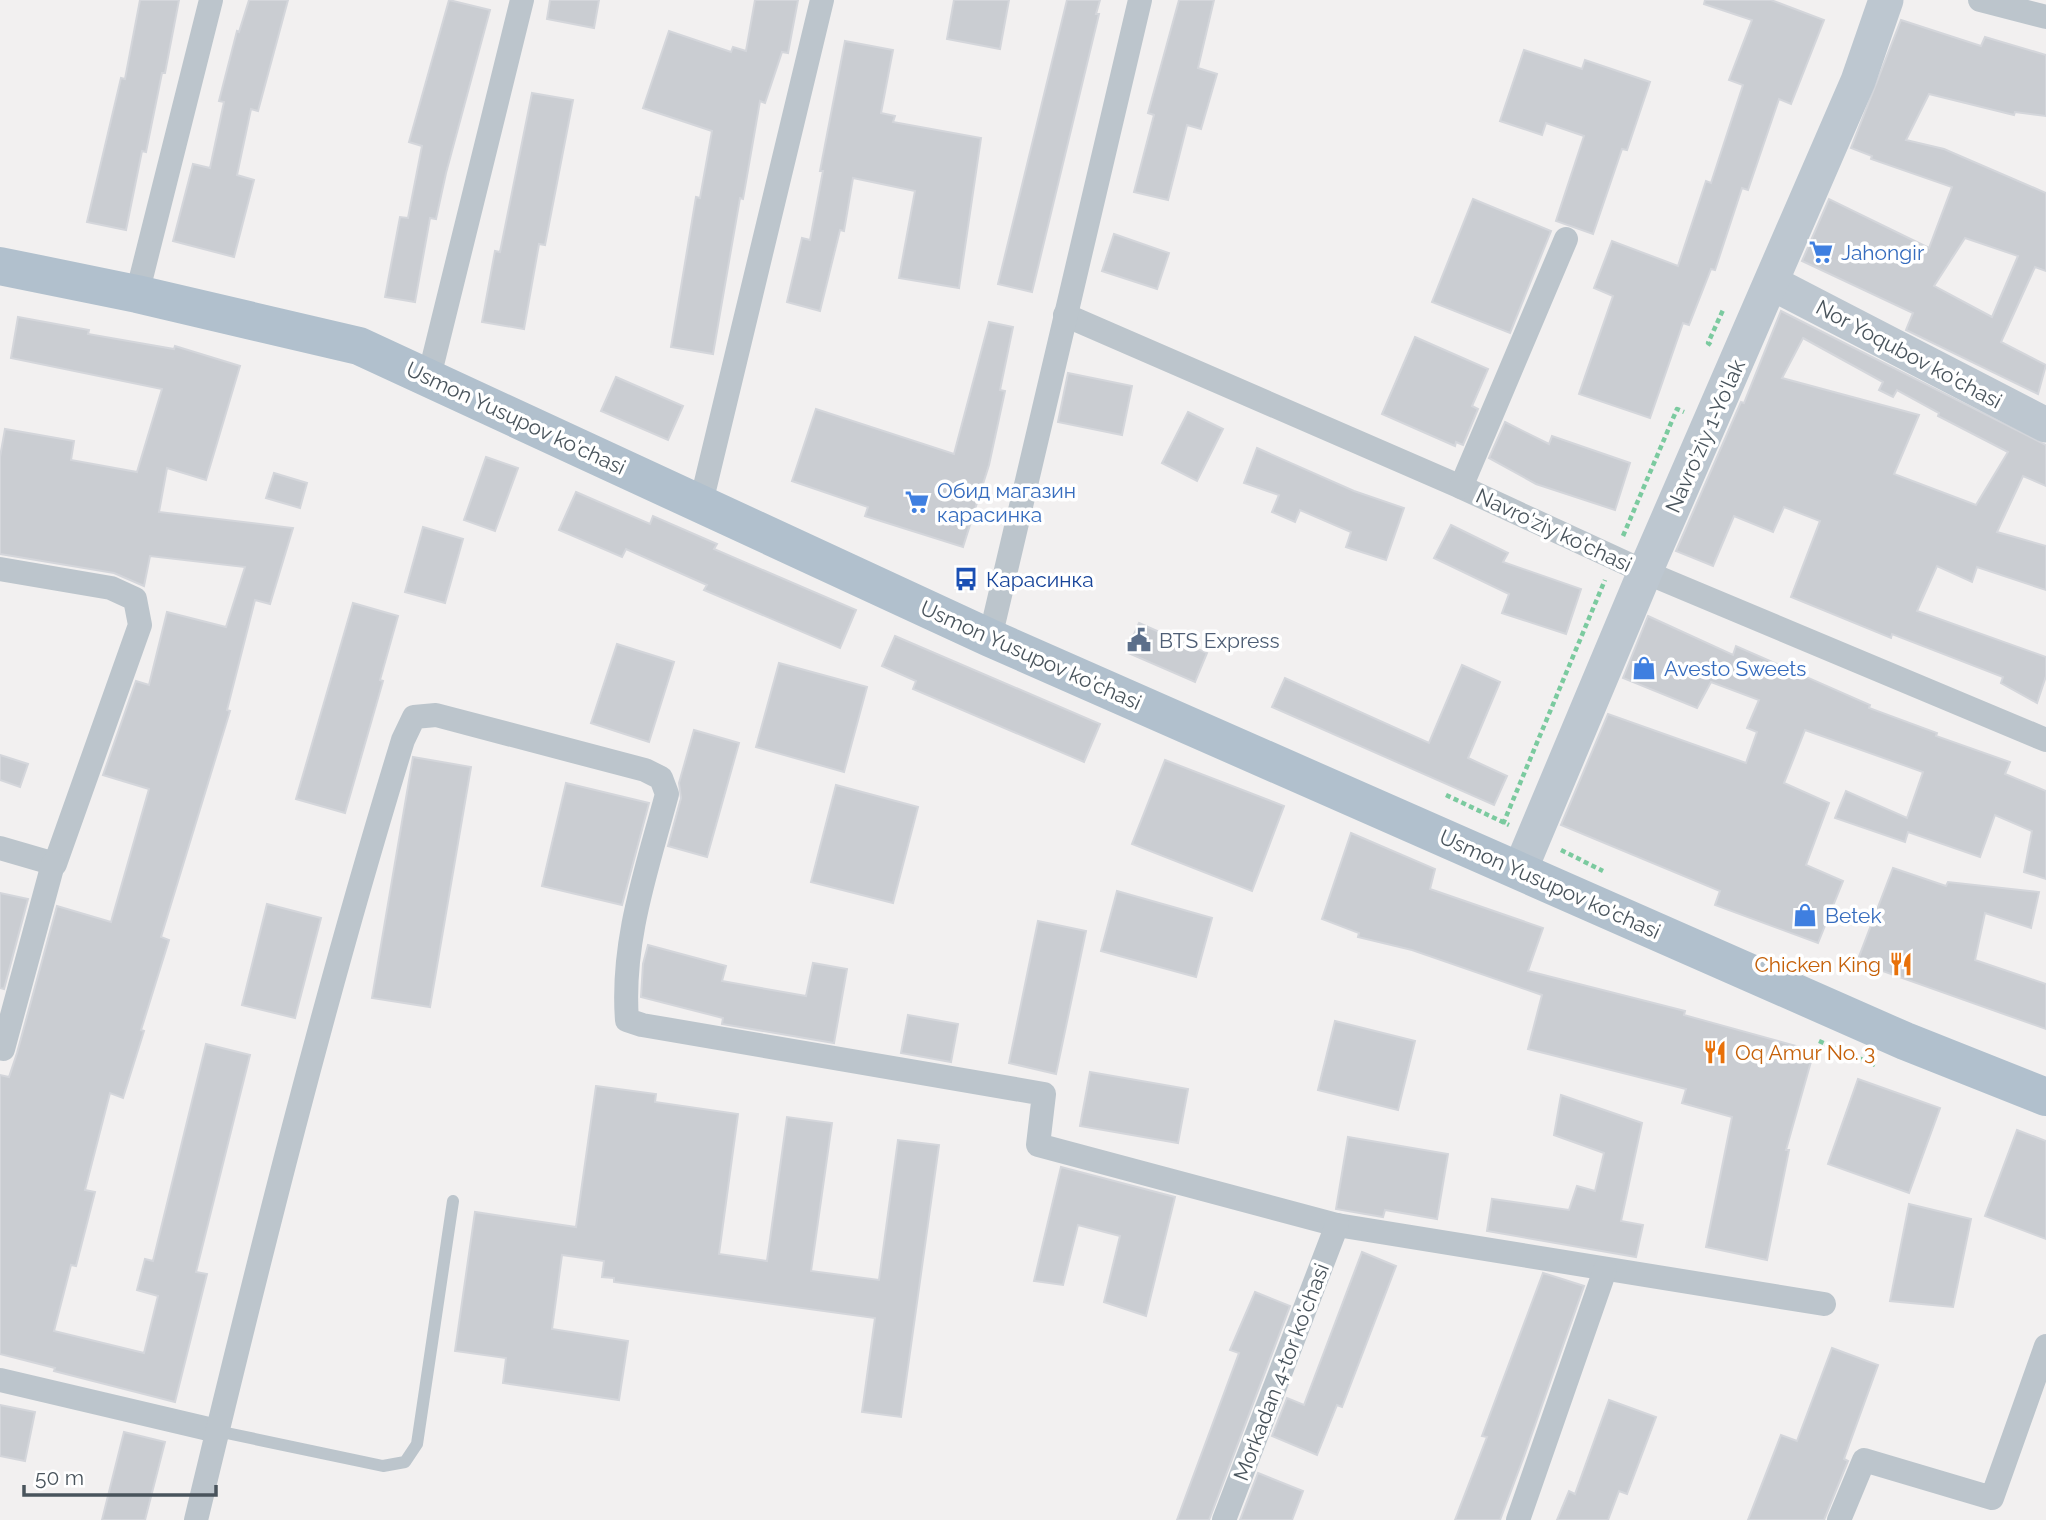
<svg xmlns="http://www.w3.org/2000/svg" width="2046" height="1520" font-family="Raleway,sans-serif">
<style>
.building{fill:#cacdd2;stroke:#d4d6db;stroke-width:2;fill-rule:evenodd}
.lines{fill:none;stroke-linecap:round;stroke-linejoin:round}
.path{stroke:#7bca9f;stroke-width:4.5;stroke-dasharray:5 3.5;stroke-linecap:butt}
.lane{stroke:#bcc5cc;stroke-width:12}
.street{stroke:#bcc5cc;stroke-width:24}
.secondary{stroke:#bdc7d0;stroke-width:35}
.primary{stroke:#b1c0cd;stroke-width:38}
.labels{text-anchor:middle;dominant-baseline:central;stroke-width:7;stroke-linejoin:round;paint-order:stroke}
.shop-label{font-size:21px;fill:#366cbe;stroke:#fff;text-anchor:start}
.street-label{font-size:21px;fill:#49545c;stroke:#fff}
.transit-label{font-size:21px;fill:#164399;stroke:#fff;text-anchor:start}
.service-label{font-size:21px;fill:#4e5e75;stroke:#fff;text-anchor:start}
.food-label{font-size:21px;fill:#c56008;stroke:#fff;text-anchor:end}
</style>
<rect width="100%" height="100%" fill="#f2f0f0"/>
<g class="building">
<path d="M140,0H179L165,73H162L146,152L142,151L126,230L87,222L121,78L125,79Z"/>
<path d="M249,0H288L258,111L251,109L237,175L254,180L234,257L173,241L193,164L210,168L224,102L219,101L237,31L239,32Z"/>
<path d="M449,0L490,10L446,173L436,219L430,218L415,302L385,297L400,217L408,218L422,146L409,142Z"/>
<path d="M550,0H599L594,28L547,19Z"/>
<path d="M755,0H798L788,53L782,52L765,103L760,101L743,199L740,198L713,354L671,347L696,197L700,198L712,131L643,108L669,31L731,52L733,47L746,51Z"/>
<path d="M954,0H1009L1000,49L947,39Z"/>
<path d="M1067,0H1100L1096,14H1099L1032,292L998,284Z"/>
<path d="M1179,0H1214L1198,68L1217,74L1201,129L1187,125L1168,200L1134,192L1154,115L1148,113Z"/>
<path d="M1705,0H1771L1824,20L1791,104L1779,99L1748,190L1742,188L1715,270L1711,269L1689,325L1683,323L1650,418L1579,394L1613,296L1594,288L1612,241L1678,266L1706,181L1711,183L1743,85L1729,80L1752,20L1704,4Z"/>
<path d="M1901,20L1981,46L1985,37L2046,55V116L2015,112L2014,115L1929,94L1906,140L1944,149L2046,193V271L2035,267L2001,342L2046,365L2038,394L1906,330L1913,313L1802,261L1829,199L1929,248L1952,187L1871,159L1872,156L1851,148ZM1965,238L2018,256L1992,317L1934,286Z"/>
<path d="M845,41L893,50L881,113L895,116L893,122L981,138L959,288L899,278L915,191L853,178L844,231L840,230L820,311L787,302L802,238L810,240L823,171H820Z"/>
<path d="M1524,50L1582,69L1585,60L1650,82L1627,150L1622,149L1593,234L1556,221L1584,136L1546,123L1542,135L1500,121Z"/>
<path d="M532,93L573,100L545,245L539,244L524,329L482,322L495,251L500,252Z"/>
<path d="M1473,199L1551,231L1510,333L1432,302Z"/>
<path d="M1114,234L1169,253L1157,289L1102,271Z"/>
<path d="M1781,311L2046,445V486L2023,476L1997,532L2046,546V590L1977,567L1972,582L1937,566L1917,611L2046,657V676L2037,703L2001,683L2003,677L1892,634L1891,638L1791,597L1820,521L1784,507L1773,532L1734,516L1713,566L1676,551L1741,402L1744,403ZM1803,338L1883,382L1879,390L1893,397L1897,390L1939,413L1938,416L2008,452L1976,505L1894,474L1919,415L1782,378Z"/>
<path d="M18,317L89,330L88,334L174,349L175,346L240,366L206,480L167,468L159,512L293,528L270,604L255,600L227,710L230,711L161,937L169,940L141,1030L144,1031L123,1098L110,1093L85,1190L95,1192L76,1266L71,1265L54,1331L144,1353L158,1296L137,1290L145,1259L153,1261L206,1044L250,1055L196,1272L207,1274L175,1402L54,1371L55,1368L0,1354V1075L9,1077L17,1053L57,906L111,922L149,789L103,775L136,681L149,685L167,612L226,627L245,567L150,556L144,586L114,573L0,554V457L5,429L74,441L71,460L137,472L162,389L11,358Z"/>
<path d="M989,322L1013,327L1000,390L1005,391L989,465L963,547L865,516L868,507L792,481L816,409L954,454Z"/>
<path d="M1415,337L1488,369L1472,406L1478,409L1463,445L1456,442L1455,446L1382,414Z"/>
<path d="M1068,373L1132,386L1122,435L1058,422Z"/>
<path d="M616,377L683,406L668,440L601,411Z"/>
<path d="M1188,412L1223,429L1197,481L1162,463Z"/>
<path d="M1505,422L1549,444L1552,436L1630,463L1615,510L1536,484L1489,458Z"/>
<path d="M1257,448L1354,491L1404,508L1386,560L1346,547L1351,532L1300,510L1295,522L1272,512L1279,495L1244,483Z"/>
<path d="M486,457L518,468L495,531L464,520Z"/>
<path d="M274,473L307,483L300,508L266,498Z"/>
<path d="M576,492L650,524L653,516L717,544L714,549L856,610L840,648L704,590L707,585L626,549L622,557L559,530Z"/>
<path d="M1451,525L1508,553L1503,562L1581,589L1566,634L1502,613L1509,594L1434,558Z"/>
<path d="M423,527L463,539L445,603L405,592Z"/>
<path d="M353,603L398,616L380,680L383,681L345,813L296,799Z"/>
<path d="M1648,616L1733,655L1736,646L1870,705L1869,708L1937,733L1936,736L2010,762L2005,774L2046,791V879L2024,872L2032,831L1995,815L1980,857L1908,832L1905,842L1835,818L1846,791L1907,818L1923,772L1805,730L1784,783L1829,803L1806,865L1843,881L1818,943L1715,905L1720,891L1561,825L1608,714L1746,763L1757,732L1747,728L1759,700L1711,682L1697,708L1623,678Z"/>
<path d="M1139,623L1207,653L1195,682L1126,652Z"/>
<path d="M895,636L1100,724L1084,762L913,689L916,681L882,666Z"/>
<path d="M617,644L674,662L649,742L591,723Z"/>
<path d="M779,663L867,687L844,772L756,747Z"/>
<path d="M1462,665L1500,682L1468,758L1507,776L1494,805L1272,707L1285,678L1429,743Z"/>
<path d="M694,730L739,743L707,857L668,846L681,798L679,783Z"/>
<path d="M0,755L28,764L20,787L0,780Z"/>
<path d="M413,757L471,767L430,1007L372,998Z"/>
<path d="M1165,760L1284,806L1252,891L1132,844Z"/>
<path d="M566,783L649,803L622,905L542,886Z"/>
<path d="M836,785L918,807L893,903L811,882Z"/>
<path d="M1351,833L1435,869L1430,889L1543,928L1528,971L1685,1011L1684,1015L1814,1051L1786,1150H1789L1767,1260L1706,1247L1732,1117L1682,1103L1686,1089L1528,1049L1542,995L1412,950L1358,937L1359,933L1322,919Z"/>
<path d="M1893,868L1946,886L1948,882L2039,892L2031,928L1985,913L1975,960L2046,984V1029L1857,962Z"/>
<path d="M1117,891L1212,918L1196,977L1101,951Z"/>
<path d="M0,893L28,899L4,989L0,988Z"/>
<path d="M267,904L321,918L295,1018L242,1005Z"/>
<path d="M1038,921L1086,931L1056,1074L1009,1063Z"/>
<path d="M648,945L726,966L722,981L806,996L813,963L847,969L834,1043L722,1024L723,1018L641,997L643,964Z"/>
<path d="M908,1015L958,1024L951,1062L901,1053Z"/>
<path d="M1335,1021L1415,1041L1398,1110L1318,1090Z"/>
<path d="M1090,1072L1188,1089L1178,1143L1080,1126Z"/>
<path d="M1858,1079L1940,1108L1909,1193L1828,1164Z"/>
<path d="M596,1086L656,1094L655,1102L738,1114L719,1254L767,1261L787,1117L832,1123L811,1271L879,1280L898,1140L939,1145L901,1417L862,1412L875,1318L614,1282V1278L602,1277L604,1261L562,1255L552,1329L628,1341L619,1400L503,1383L506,1358L455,1351L475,1212L576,1227Z"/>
<path d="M1561,1095L1642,1123L1621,1221L1643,1225L1636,1257L1487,1231L1492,1199L1569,1210L1577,1186L1595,1191L1604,1153L1554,1135Z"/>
<path d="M2017,1130L2046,1141V1239L1985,1216Z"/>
<path d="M1348,1137L1448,1154L1437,1219L1385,1210L1383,1217L1336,1209Z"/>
<path d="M1061,1167L1175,1197L1146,1316L1104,1302L1120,1236L1078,1225L1063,1285L1034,1281Z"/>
<path d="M1909,1204L1971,1219L1953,1307L1890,1301Z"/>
<path d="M1362,1252L1396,1266L1342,1407L1337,1405L1317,1455L1272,1436L1287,1398L1304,1405Z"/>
<path d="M1543,1273L1584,1286L1523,1459L1500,1520H1455L1487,1437L1482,1436Z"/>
<path d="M1255,1292L1290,1306L1209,1520H1177L1239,1353L1230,1350Z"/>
<path d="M1832,1348L1878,1365L1844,1459L1848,1461L1824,1520H1748L1781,1435L1797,1441Z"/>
<path d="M1609,1400L1656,1417L1627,1494L1619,1491L1608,1520H1557L1569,1491L1575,1494Z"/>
<path d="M0,1405L35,1412L25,1461L0,1456Z"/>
<path d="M124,1432L165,1442L145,1520H102Z"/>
<path d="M1258,1473L1303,1491L1292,1520H1240Z"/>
</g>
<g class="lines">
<g class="path">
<path d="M1711,345L1708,343L1723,310"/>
<path d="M1623,536L1677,409L1684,412"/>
<path d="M1446,795L1509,825"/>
<path d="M1503,824L1605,580"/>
<path d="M1561,850L1603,871"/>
<path d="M1819,1041L1875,1065"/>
</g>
<path class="lane" d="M217,1431L383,1466L405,1462L417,1444L453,1201"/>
<g class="street">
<path d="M1980,0L2046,17"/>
<path d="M137,294L211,0"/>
<path d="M1065,315L1461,487L1645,572L2046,740"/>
<path d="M429,377L522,0"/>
<path d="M1461,487L1566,239"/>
<path d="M701,503L822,0"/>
<path d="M0,569L111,588L135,599L140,625L55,864L0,848"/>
<path d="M990,638L1140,0"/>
<path d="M3,1049L53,864"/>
<path d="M0,1380L217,1431"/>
<path d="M196,1520C259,1258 324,997 403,740L414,717L436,715L645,770L661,778L667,794C647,869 621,942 627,1020L642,1025L1044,1094L1038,1145L1337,1225L1824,1304"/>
<path d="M1224,1520L1337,1225"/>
<path d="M1518,1520L1605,1270"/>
<path d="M1839,1520L1864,1460L1992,1498L2046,1346"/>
</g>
<g class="secondary">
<path d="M1772,283L2046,425"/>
<path d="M1520,870L1645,572L1858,81L1886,0"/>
</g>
<path class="primary" d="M0,266L137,294L359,346L990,638L1905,1041L2046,1097"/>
</g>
<defs>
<g id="supermarket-bare" transform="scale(1.89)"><path d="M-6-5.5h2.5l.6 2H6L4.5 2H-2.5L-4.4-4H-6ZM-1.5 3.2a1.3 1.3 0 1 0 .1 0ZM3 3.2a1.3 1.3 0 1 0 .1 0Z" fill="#3f7fe0" stroke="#fff" stroke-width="2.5" paint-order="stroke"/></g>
<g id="bus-bare" transform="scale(1.89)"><path d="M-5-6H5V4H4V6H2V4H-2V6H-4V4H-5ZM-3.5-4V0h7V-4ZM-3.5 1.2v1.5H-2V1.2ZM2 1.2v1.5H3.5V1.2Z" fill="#1a4fb4" stroke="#fff" stroke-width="2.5" paint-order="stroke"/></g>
<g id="civic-bare" transform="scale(1.89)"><path d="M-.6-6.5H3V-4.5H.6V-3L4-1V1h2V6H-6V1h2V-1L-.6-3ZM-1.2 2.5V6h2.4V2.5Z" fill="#5c6f8a" stroke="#fff" stroke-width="2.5" paint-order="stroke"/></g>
<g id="shop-bare" transform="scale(1.89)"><path d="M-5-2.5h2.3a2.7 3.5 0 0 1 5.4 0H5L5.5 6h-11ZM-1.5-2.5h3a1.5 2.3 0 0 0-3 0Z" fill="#3f7fe0" stroke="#fff" stroke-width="2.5" paint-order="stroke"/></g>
<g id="restaurant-bare" transform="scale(1.89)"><path d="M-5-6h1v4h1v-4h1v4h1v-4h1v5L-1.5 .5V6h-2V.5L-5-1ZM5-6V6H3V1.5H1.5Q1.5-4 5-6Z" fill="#e8710a" stroke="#fff" stroke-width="2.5" paint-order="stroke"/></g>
</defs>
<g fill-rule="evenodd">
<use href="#supermarket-bare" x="1821" y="252"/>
<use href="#supermarket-bare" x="917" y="502"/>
<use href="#bus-bare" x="966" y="579"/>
<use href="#civic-bare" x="1139" y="640"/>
<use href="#shop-bare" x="1644" y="668"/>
<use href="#shop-bare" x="1805" y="915"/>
<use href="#restaurant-bare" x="1901" y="964"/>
<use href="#restaurant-bare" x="1715" y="1052"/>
</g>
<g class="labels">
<g class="shop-label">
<text x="1841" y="252">Jahongir</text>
<text x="937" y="490">Обид магазин<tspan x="937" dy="24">карасинка</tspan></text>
<text x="1664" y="668">Avesto Sweets</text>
<text x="1825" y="915">Betek</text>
</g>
<g class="street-label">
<text transform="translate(1909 354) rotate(28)">Nor Yoqubov ko'chasi</text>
<text transform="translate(516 418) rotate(25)">Usmon Yusupov ko'chasi</text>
<text transform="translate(1705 436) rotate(-66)">Navro'ziy 1-Yo'lak</text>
<text transform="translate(1554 530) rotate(25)">Navro'ziy ko'chasi</text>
<text transform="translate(1031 655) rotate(24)">Usmon Yusupov ko'chasi</text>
<text transform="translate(1550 884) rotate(24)">Usmon Yusupov ko'chasi</text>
<text transform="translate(1281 1372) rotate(-69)">Morkadan 4-tor ko'chasi</text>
</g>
<g class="transit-label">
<text x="986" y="579">Карасинка</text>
</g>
<g class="service-label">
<text x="1159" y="640">BTS Express</text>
</g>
<g class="food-label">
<text x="1881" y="964">Chicken King</text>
<text x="1735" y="1052" text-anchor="start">Oq Amur No. 3</text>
</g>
</g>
<path d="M24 1485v10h192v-10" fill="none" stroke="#49545c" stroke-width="3.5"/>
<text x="35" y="1485" font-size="21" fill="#49545c" stroke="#ffffff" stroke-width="5" paint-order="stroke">50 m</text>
</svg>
